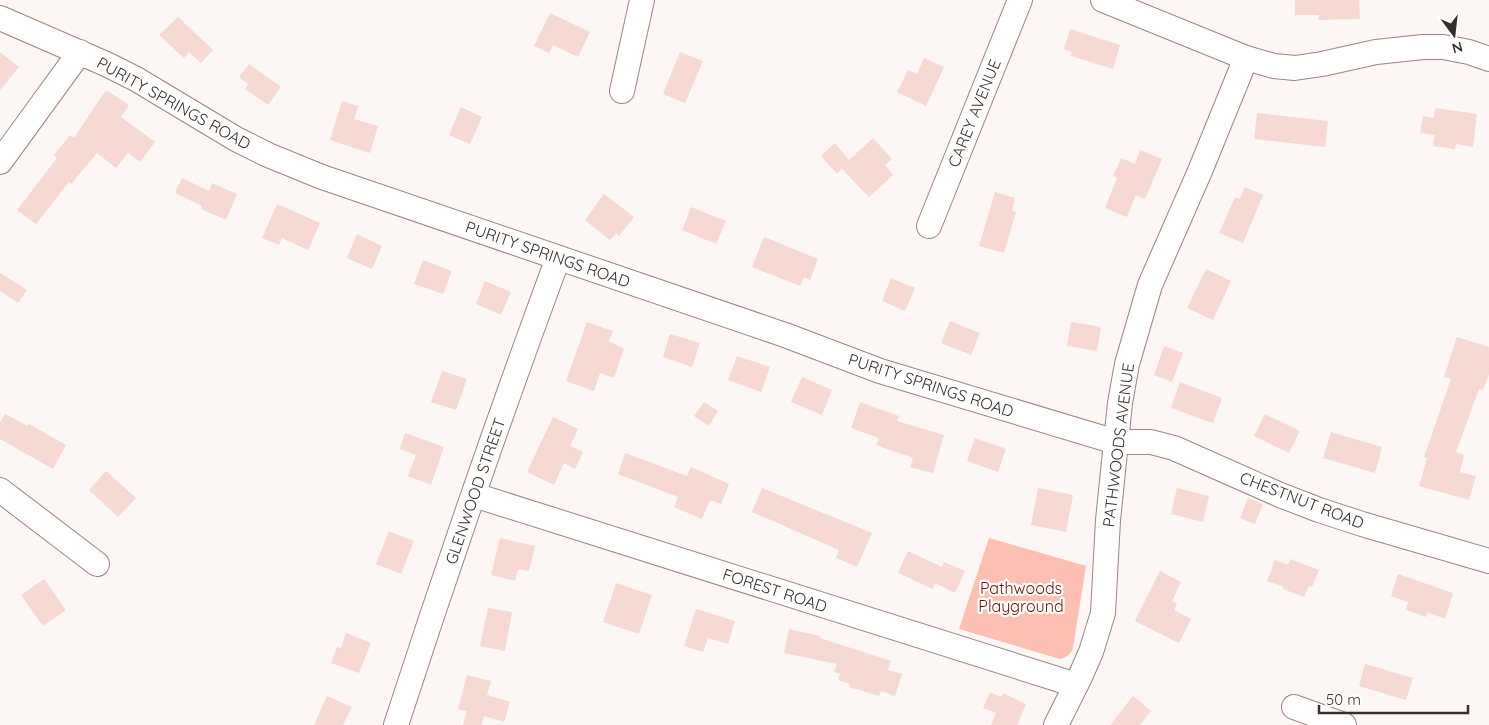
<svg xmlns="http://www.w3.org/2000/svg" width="1489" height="725" font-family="Quicksand,sans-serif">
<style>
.green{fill:#fdbfb1}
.building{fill:#f5d9d2}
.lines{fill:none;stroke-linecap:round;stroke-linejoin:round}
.minor-casing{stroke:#9e847e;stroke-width:26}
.minor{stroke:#fff;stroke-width:24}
.labels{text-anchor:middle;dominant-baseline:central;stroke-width:4.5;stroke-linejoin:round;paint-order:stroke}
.street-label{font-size:16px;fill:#382e2b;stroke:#fff}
.park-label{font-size:16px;fill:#751200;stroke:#fff}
</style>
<rect width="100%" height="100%" fill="#fcf6f4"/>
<path class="green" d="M989,538L1086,566L1073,648C1070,655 1067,657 1060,659L959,629Z"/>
<g class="building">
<path d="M1295,0H1359L1360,19L1318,20L1319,15H1295Z"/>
<path d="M550,13L590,32L578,57L553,45L549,53L534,46Z"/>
<path d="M178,17L213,50L201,63L189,52L184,58L159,35Z"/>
<path d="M1070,29L1120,45L1113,69L1071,56L1072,52L1064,49Z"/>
<path d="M0,52L19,67L0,90Z"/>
<path d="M680,52L703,61L685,103L663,94Z"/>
<path d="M924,58L944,67L926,106L897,92L908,70L917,74Z"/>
<path d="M249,64L281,87L268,105L245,89L248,84L239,77Z"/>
<path d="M106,90L129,105L121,117L155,142L140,162L128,153L116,168L97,153L71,184L69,182L36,224L17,210L57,158L54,155L70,135L74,138Z"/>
<path d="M342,101L358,106L354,119L378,126L370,153L330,140Z"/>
<path d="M461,107L482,117L470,144L449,135Z"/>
<path d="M1435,108L1477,114L1473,147L1456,144L1455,149L1433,146L1435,135L1420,133L1423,116L1434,118Z"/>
<path d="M1257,113L1328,121L1325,147L1254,139Z"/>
<path d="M873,138L892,159L885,165L893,175L869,197L842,169L837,174L821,156L835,143L849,160Z"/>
<path d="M1140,150L1162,159L1145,199L1136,195L1127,217L1105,208L1117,178L1113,176L1121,158L1135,164Z"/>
<path d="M182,178L209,191L212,183L237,194L226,220L201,209L202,206L175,193Z"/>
<path d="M1245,187L1263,195L1243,243L1219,233L1235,197L1240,199Z"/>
<path d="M995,192L1015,198L1012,211L1016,212L1004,253L979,246Z"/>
<path d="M604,194L634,217L619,236L616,233L610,240L585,220Z"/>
<path d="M277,204L320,223L308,250L282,238L279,245L262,238Z"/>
<path d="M691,207L726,221L716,244L682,230Z"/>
<path d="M357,234L382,246L372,269L347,258Z"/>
<path d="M764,237L818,259L810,280L804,277L800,286L752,267Z"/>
<path d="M423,260L452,271L443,294L414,284Z"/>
<path d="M1206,269L1231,281L1213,320L1187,308Z"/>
<path d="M0,273L27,290L18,303L0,291Z"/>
<path d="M891,278L915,288L905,311L882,301Z"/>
<path d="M485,281L511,292L501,315L476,304Z"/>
<path d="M950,321L980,333L971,355L941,343Z"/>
<path d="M587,322L613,331L609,341L624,349L614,378L600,373L594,391L566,381Z"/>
<path d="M1071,322L1101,327L1097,351L1067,346Z"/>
<path d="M670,334L700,343L692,367L663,357Z"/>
<path d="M1457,337L1489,347V374L1483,390L1479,389L1456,452L1464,455L1460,472L1476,476L1469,500L1419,486L1427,458L1424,457L1451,379L1444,377Z"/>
<path d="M1164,346L1183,353L1172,382L1154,375Z"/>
<path d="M737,356L770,367L761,392L728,380Z"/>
<path d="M442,371L467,379L456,410L431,402Z"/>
<path d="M802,377L832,390L822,415L791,402Z"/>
<path d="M1180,382L1222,398L1213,423L1171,408Z"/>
<path d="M704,402L718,411L709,426L694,416Z"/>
<path d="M860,402L899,416L897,421L944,435L933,473L910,467L913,458L876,445L879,438L851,428Z"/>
<path d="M5,414L28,426L29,424L66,445L53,469L0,439V423Z"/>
<path d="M1265,414L1300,431L1289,453L1254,436Z"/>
<path d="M553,417L578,429L570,446L583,452L575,469L564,463L554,485L527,472Z"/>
<path d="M1331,432L1382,447L1375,473L1323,458Z"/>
<path d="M405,433L444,447L431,485L408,476L416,455L400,449Z"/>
<path d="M975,438L1006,449L998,472L967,461Z"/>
<path d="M625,453L687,476L691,467L729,484L721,504L710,500L702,519L674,507L678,497L618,474Z"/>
<path d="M106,471L136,498L118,517L89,490Z"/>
<path d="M762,488L872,533L857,567L836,558L839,550L752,512Z"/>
<path d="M1038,488L1073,495L1066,532L1031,525Z"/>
<path d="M1177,488L1209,496L1203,522L1171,514Z"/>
<path d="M1248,498L1263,504L1255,524L1240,518Z"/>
<path d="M389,531L414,541L401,574L376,564Z"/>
<path d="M500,538L535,546L529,571L518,569L515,581L491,575Z"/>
<path d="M908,551L942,567L944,562L965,571L955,593L935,583L933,589L898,573Z"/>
<path d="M1290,559L1319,570L1312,587L1309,586L1304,597L1283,589L1284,587L1267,581L1275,560L1288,565Z"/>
<path d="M1160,571L1181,582L1172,601L1177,604L1174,610L1191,619L1179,643L1135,621Z"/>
<path d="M1398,574L1453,593L1445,619L1427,612L1426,617L1406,610L1408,602L1391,596Z"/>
<path d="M44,579L66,610L43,626L21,595Z"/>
<path d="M616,583L652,595L639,634L603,622Z"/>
<path d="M488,608L512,612L505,651L480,646Z"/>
<path d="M696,609L735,621L728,644L708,638L703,652L684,646Z"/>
<path d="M789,629L820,636V638L891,661L888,670L902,674L895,696L881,691L879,696L849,687L850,684L838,680L840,674L834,672L837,664L784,653Z"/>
<path d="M346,633L371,643L359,673L331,663L337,647L341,648Z"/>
<path d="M1365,664L1413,678L1406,700L1359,686Z"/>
<path d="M467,675L491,681L487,695L510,702L504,722L484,716L481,725H463L467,711L458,709Z"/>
<path d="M990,692L1001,697L1003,693L1026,704L1017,725H991L996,713L983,708Z"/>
<path d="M327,696L352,707L343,725H314Z"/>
<path d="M1133,696L1151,711L1140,725H1110Z"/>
</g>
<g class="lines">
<g class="minor-casing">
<g id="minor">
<path d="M1103,0L1246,58L1274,66L1295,68L1322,64L1376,52L1423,47H1443L1469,52L1489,59"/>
<path d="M0,18L106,64L136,79L236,139L268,155L322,177L785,335L880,371L1116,442H1151L1174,448L1280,495L1319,510L1362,524L1489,561"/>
<path d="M622,91L642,0"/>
<path d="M0,162L80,52"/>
<path d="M929,226L1020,0"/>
<path d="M0,490L97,564"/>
<path d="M474,495L1076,685"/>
<path d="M1294,707L1344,725"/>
<path d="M396,725C447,568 501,412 558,258"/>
<path d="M1056,725L1080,677L1091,652L1103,613L1108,520L1120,403L1127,364L1150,285L1200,171L1246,58"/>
</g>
</g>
<use href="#minor" class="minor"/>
</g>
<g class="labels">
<g class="street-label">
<text transform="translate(174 103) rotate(29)">PURITY SPRINGS ROAD</text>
<text transform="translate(974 113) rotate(-68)">CAREY AVENUE</text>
<text transform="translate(548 254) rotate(19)">PURITY SPRINGS ROAD</text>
<text transform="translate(931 385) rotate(18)">PURITY SPRINGS ROAD</text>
<text transform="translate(1118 445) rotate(-83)">PATHWOODS AVENUE</text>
<text transform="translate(475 491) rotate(-71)">GLENWOOD STREET</text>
<text transform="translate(1302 500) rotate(21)">CHESTNUT ROAD</text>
<text transform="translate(775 590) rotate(18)">FOREST ROAD</text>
</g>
<g class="park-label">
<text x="1021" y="588">Pathwoods<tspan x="1021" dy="18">Playground</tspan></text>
</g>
</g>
<g transform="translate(1454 35) rotate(165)" stroke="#ffffff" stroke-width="4" paint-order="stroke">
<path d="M0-4L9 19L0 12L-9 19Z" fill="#382e2b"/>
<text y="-8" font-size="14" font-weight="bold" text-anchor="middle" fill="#382e2b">N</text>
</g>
<path d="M1319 705v8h149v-8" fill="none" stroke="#382e2b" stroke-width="2.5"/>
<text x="1326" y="705" font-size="15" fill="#382e2b" stroke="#ffffff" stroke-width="4" paint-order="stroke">50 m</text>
</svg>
